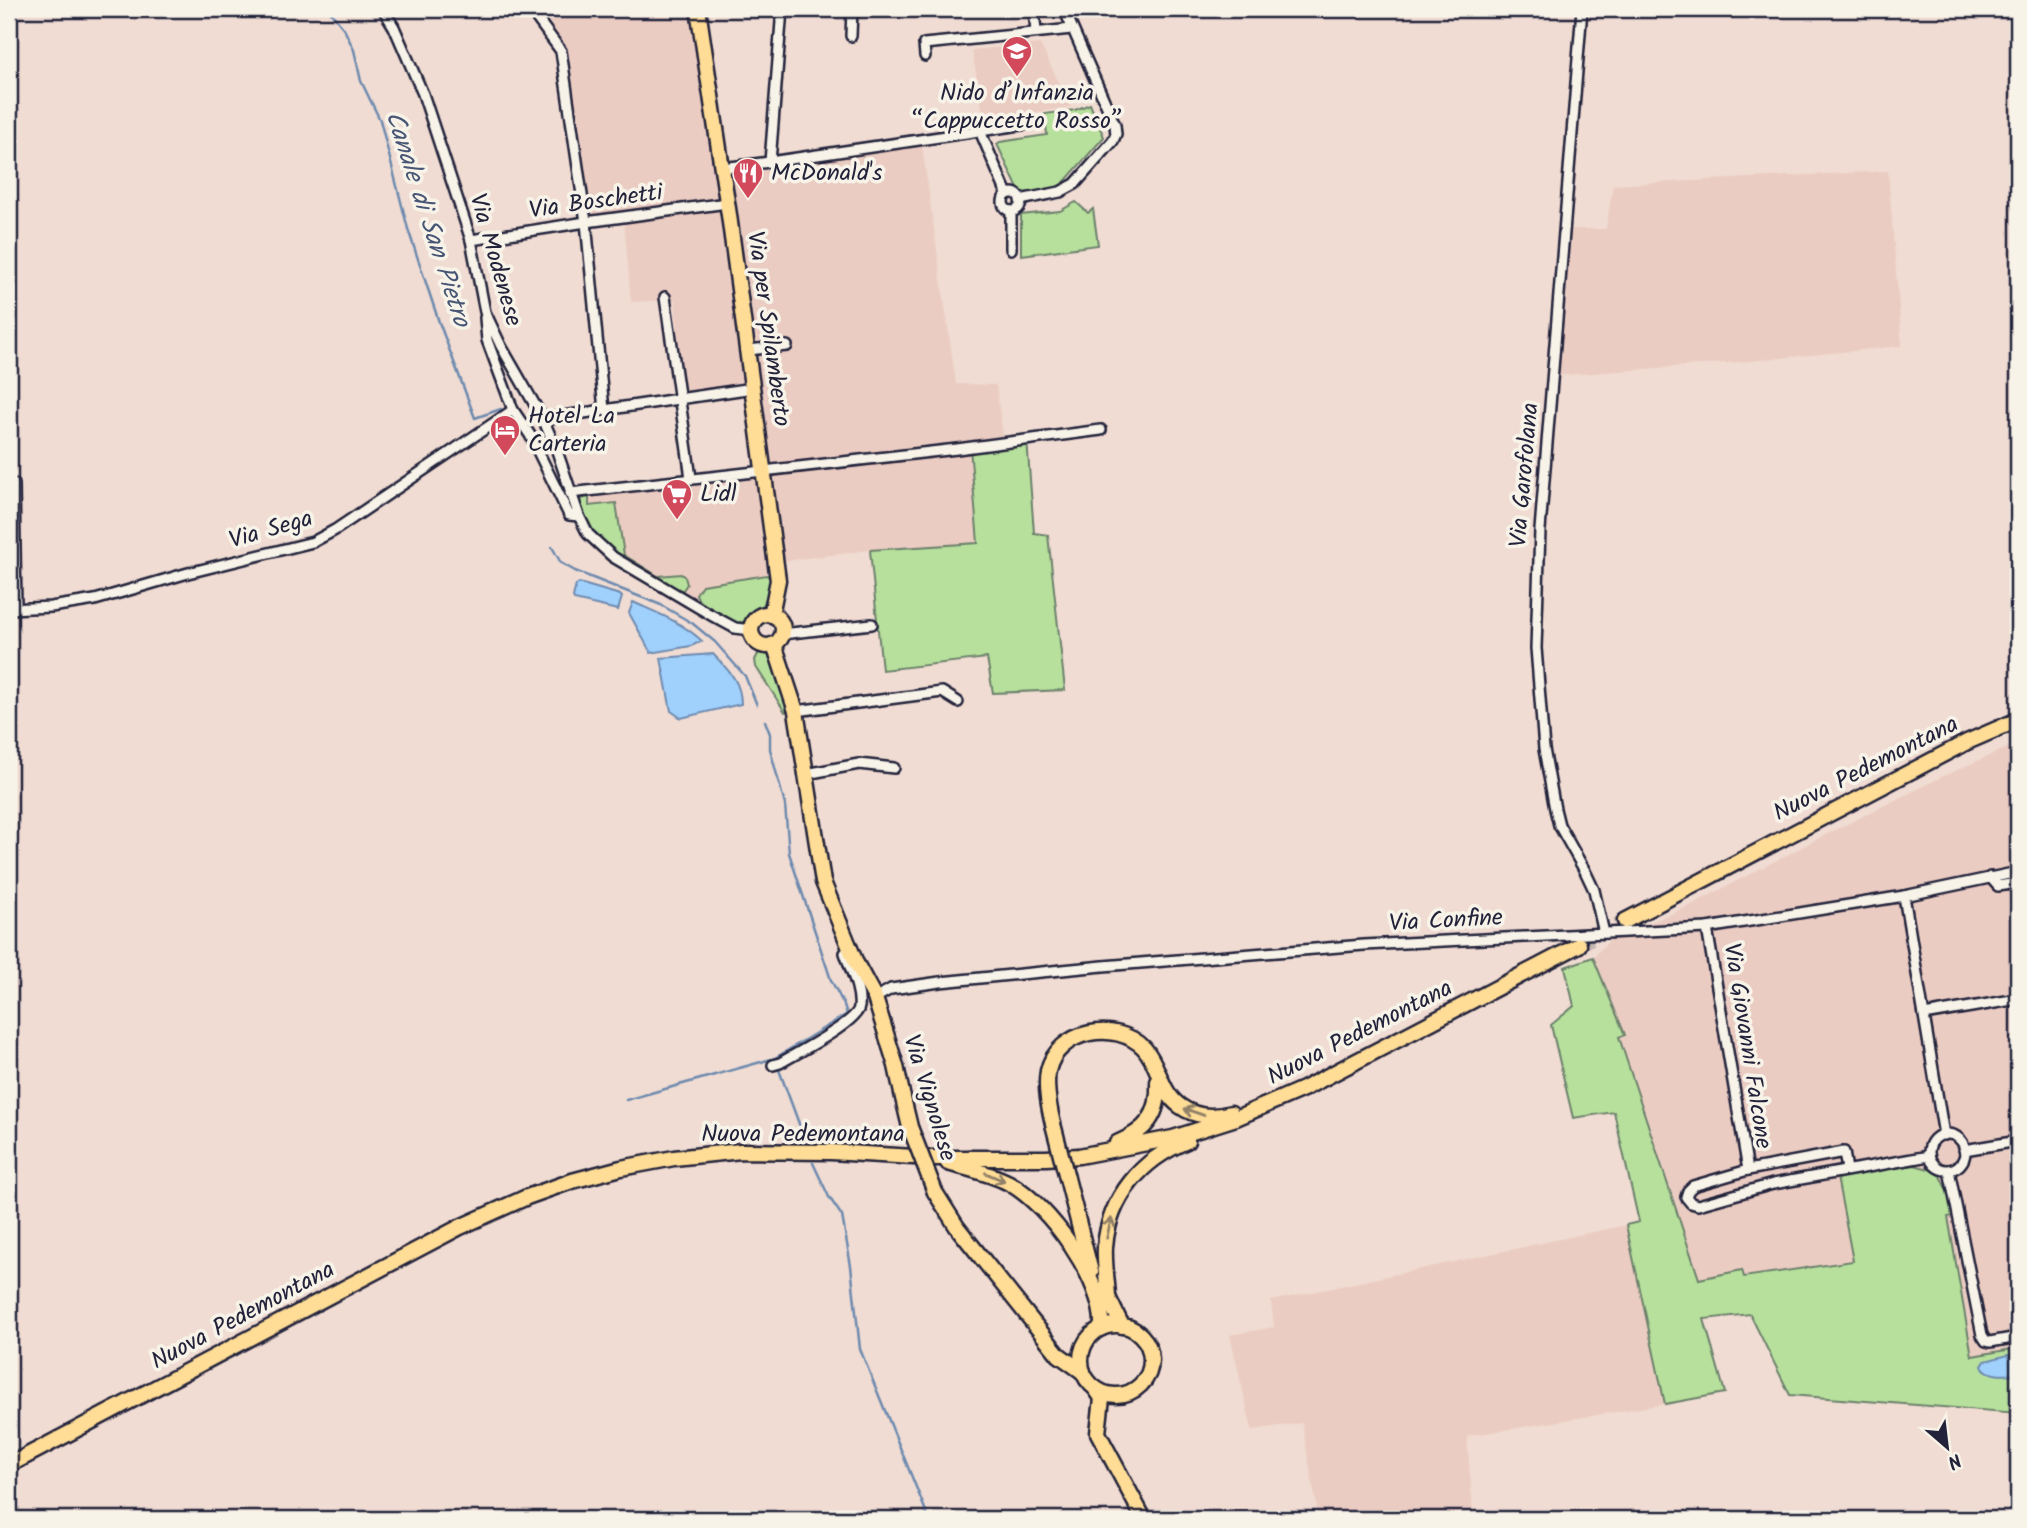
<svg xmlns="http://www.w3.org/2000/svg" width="2027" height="1528" font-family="Kalam,sans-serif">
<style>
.built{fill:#ebccc2}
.green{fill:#b7e09c;stroke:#6c816c;stroke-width:2}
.water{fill:#a0d0fc;stroke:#6e8aaf;stroke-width:2}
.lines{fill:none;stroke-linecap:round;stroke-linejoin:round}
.stream{stroke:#6e8aaf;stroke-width:2.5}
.primary-tunnel{stroke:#c7b7b4;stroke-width:14;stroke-dasharray:14 7;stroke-linecap:butt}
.street-casing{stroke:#22223b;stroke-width:14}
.primary-casing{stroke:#22223b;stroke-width:19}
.street{stroke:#f7f3e8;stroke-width:9}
.primary{stroke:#ffdd96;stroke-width:14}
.primary-bridge-casing{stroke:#22223b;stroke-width:19;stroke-linecap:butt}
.primary-bridge{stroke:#ffdd96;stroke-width:14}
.oneway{stroke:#908068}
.labels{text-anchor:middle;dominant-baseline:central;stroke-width:7;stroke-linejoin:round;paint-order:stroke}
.poi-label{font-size:24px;fill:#22223b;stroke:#f7f3e8;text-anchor:start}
.street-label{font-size:24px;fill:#22223b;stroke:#f7f3e8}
.water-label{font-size:26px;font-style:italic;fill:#485675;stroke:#f7f3e8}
</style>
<rect width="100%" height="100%" fill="#f0dcd2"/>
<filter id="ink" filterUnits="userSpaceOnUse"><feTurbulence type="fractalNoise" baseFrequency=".0143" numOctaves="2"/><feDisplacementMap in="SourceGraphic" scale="14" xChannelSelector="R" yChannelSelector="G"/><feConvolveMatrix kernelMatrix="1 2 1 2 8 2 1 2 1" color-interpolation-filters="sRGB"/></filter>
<g filter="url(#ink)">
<g class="built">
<path d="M523,9H706L732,175L922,146L956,384L996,385L1004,443L970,448L978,543L870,550L776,562L778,580L708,589L699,603L648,582L608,559L590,543L569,495L764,473L752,389L683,398L675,300L631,302L624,219L591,218L562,65L543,32Z"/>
<path d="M1040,44L1071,107L984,120L972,50Z"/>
<path d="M1888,171L1902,346L1739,362L1552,376L1563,229H1606L1613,185Z"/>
<path d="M2018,743V1348L1972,1356L1948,1216H1953L1940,1176L1929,1169L1854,1261L1744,1277L1742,1270L1699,1279L1619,1037L1624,1035L1593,957L1610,940L1689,906L1825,835L1944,776Z"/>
<path d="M1626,1225L1665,1404L1467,1436L1473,1512L1404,1519H1319L1302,1423L1252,1430L1230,1335L1274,1327L1271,1301Z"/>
</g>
<g class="green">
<path d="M1090,104L1104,137L1061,186L1051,190L1020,193L997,144L1000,142L1047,135L1045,114L1075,110Z"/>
<path d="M1076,202L1088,213L1093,209L1098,245L1021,255V215L1060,211Z"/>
<path d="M1027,439L1034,533L1048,535L1065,690L993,693L987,658L882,670L870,550L978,543L970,447Z"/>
<path d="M589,497V506L616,503L624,555L658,576L681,574L685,577L687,584L683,590H675L618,558L591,533L578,506L581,499Z"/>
<path d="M767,575L772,581L762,609L754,615L748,621L737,623L701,606L696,594L702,585Z"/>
<path d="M759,652H765L776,666L790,709L785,712L756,667L755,660Z"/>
<path d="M1593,957L1625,1035L1619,1037L1699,1279L1742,1270L1744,1277L1853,1261L1837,1177L1914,1165L1929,1169L1940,1176L1949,1195L1953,1216L1948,1217L1972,1356L2018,1348V1413L1790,1395L1750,1314L1704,1319L1725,1393L1665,1404L1626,1225L1639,1222L1614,1112L1573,1118L1551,1025L1574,1006L1565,967Z"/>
</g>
<g class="water">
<path d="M579,583L620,595L622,597L618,610L574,600L573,597L576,585Z"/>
<path d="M633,602C657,613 682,622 702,641L691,646L651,653L629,613Z"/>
<path d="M713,654C729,671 741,681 741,704L681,718L671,711L661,658Z"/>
<path d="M2008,1355L2018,1356V1374C2006,1375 1988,1377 1982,1366L1985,1361Z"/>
</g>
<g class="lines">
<g class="stream">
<path d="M328,9L344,29L354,50L361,81L380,120L408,229L439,322L475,418L501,409"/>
<path d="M552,547L561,563L575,571L661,605L692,623L715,642L745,676L757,705"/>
<path d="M765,721L770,734V749L785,805L789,853L831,980L844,1005L847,1014L775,1058L776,1061"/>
<path d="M778,1067L805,1140"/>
<path d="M626,1100L775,1058"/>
<path d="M813,1163L829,1197L842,1216L851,1266L860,1349L929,1519"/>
</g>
<path class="primary-tunnel" d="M1579,945L1625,921"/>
<g class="street-casing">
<g id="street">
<path d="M383,9L394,27L423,94L471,240L485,312L501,346L543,419L557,451L579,516L588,534L613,557L711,615L735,628L751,630"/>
<path d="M530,9L561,51L586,222L604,410"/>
<path d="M1034,9L1036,32"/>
<path d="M1582,9L1540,530L1536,648L1544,749L1555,809L1559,825L1585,871L1594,890L1604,933"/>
<path d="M851,36L852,9"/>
<path d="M925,56L924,44L1072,29"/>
<path d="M980,131L1007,194"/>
<path d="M770,162L782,9"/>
<path d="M722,168L770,162L1034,123"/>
<circle cx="1012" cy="202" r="9"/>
<path d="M1020,200L1060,192L1075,184L1113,141L1116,134L1115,125L1064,9"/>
<path d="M471,240L586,222L727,203"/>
<path d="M1011,249V211"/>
<path d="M665,297L691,478"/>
<path d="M485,318L487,340L513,410L530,435L569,515L579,516"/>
<path d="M748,350L787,346"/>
<path d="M543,419L753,388"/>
<path d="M14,484L16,608"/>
<path d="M570,493L957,449L1101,430"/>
<path d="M9,609L51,607L95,600L188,573L313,542L335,530L513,410"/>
<path d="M782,634L872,624"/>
<path d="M796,711L942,692L958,702"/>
<path d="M806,774L859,764L894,768"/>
<path d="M1990,877L1998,886L2018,883"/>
<path d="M1904,896L1944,1135"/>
<path d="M1707,928L1748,1170"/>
<path d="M875,998L891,989L940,982L1103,966L1364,945L1707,928L1904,896L2018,872"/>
<path d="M1924,1015L2018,999"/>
<path d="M773,1065L780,1063C795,1054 858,1022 859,1007C861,990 850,969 845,953"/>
<circle cx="1947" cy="1152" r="18"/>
<path d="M1964,1150L2018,1141"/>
<path d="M1847,1170L1844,1152L1748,1170L1693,1186L1688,1191L1686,1197L1691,1203L1698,1205L1773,1184L1929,1156"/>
<path d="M1949,1170L1982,1335L1986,1341L1990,1342L2018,1337"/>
</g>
</g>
<g class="primary-casing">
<g id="primary">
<path d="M698,9L729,215L778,580L771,615"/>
<circle cx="767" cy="630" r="16"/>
<path d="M774,644L796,711L823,882L856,963L875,998L896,1066L903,1098"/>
<path d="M1625,921L1967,742L2018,720"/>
<path d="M1053,1124C1049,1107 1045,1088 1048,1071C1057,1030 1116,1019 1144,1048C1160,1066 1160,1092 1180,1106C1195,1117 1214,1118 1231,1113"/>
<path d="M1117,1143C1146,1131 1160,1115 1158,1082"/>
<path d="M948,1163C969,1169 990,1173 1009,1183C1049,1205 1105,1282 1102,1328"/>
<path d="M1067,1178L1091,1272"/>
<path d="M935,1192L957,1227L1059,1355L1083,1372"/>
<path d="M1104,1289L1122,1326"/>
<path d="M1108,1296C1107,1280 1104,1263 1105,1247C1109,1197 1142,1159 1187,1141"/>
<circle cx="1116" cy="1360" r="35"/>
<path d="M1095,1388L1102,1398L1098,1433L1144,1519"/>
<path d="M9,1465L460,1227L527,1197L572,1181L621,1168L674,1158L741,1151L831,1152L930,1158H1046L1079,1156L1173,1138L1236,1118L1303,1089L1579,945"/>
</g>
</g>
<use href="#street" class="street"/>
<use href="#primary" class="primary"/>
<g class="primary-bridge-casing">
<g id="primary-bridge">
<path d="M903,1098L910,1127L935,1192"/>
<path d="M1053,1124L1067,1178"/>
</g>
</g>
<use href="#primary-bridge" class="primary-bridge"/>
</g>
<defs><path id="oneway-shaft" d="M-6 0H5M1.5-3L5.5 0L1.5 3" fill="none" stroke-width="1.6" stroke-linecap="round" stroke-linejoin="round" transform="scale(1.75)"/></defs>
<g class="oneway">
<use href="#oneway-shaft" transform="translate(1194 1112) rotate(-161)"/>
<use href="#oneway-shaft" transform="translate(995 1177) rotate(23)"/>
<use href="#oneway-shaft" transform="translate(1109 1228) rotate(-77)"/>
</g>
</g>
<defs>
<g id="school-pin" transform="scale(1.575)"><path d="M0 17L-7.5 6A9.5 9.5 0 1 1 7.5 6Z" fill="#d1495b" stroke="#f7f3e8"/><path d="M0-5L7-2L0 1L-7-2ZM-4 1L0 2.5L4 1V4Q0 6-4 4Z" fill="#fff"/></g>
<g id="restaurant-pin" transform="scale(1.575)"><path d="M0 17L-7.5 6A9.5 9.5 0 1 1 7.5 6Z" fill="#d1495b" stroke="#f7f3e8"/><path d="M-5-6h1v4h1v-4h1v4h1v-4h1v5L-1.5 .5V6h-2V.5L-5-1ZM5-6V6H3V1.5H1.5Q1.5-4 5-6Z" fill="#fff"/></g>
<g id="hotel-pin" transform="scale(1.575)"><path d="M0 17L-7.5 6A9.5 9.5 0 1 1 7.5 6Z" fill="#d1495b" stroke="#f7f3e8"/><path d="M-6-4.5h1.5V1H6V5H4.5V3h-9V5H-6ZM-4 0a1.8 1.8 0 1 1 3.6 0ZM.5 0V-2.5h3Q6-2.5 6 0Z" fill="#fff"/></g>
<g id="supermarket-pin" transform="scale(1.575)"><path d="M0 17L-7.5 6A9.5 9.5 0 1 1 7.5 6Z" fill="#d1495b" stroke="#f7f3e8"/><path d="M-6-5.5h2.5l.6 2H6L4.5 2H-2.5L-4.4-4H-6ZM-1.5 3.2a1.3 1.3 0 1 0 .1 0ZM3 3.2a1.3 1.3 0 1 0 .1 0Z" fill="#fff"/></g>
</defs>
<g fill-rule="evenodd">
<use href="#school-pin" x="1017" y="51"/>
<use href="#restaurant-pin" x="748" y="173"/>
<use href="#hotel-pin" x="505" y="430"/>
<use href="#supermarket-pin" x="677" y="494"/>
</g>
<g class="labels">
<g class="poi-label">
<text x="1017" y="93" text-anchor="middle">Nido d’Infanzia<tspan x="1017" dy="28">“Cappuccetto Rosso”</tspan></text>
<text x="771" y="173">McDonald's</text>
<text x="528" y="416">Hotel La<tspan x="528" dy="28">Carteria</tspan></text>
<text x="700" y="494">Lidl</text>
</g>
<g class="street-label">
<text transform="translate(596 202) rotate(-8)">Via Boschetti</text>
<text transform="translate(495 260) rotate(74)">Via Modenese</text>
<text transform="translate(768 329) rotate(82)">Via per Spilamberto</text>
<text transform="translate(1525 475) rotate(-85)">Via Garofolana</text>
<text transform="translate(271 530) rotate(-16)">Via Sega</text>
<text transform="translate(1866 769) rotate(-27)">Nuova Pedemontana</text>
<text transform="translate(1446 921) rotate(-3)">Via Confine</text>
<text transform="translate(1360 1033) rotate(-27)">Nuova Pedemontana</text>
<text transform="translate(1747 1046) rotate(81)">Via Giovanni Falcone</text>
<text transform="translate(929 1098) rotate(73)">Via Vignolese</text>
<text x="803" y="1134">Nuova Pedemontana</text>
<text transform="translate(243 1316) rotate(-28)">Nuova Pedemontana</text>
</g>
<g class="water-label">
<text transform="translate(427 219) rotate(72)">Canale di San Pietro</text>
</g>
</g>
<rect width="2027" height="1528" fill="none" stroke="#f7f3e8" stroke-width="35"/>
<rect x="18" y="18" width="1992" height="1493" fill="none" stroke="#22223b" stroke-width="2.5" filter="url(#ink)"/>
<g transform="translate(1947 1447) rotate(152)" stroke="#f7f3e8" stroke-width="5" paint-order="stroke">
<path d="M0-5L12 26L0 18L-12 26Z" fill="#22223b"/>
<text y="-10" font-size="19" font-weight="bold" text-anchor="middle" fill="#22223b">N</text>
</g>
</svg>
